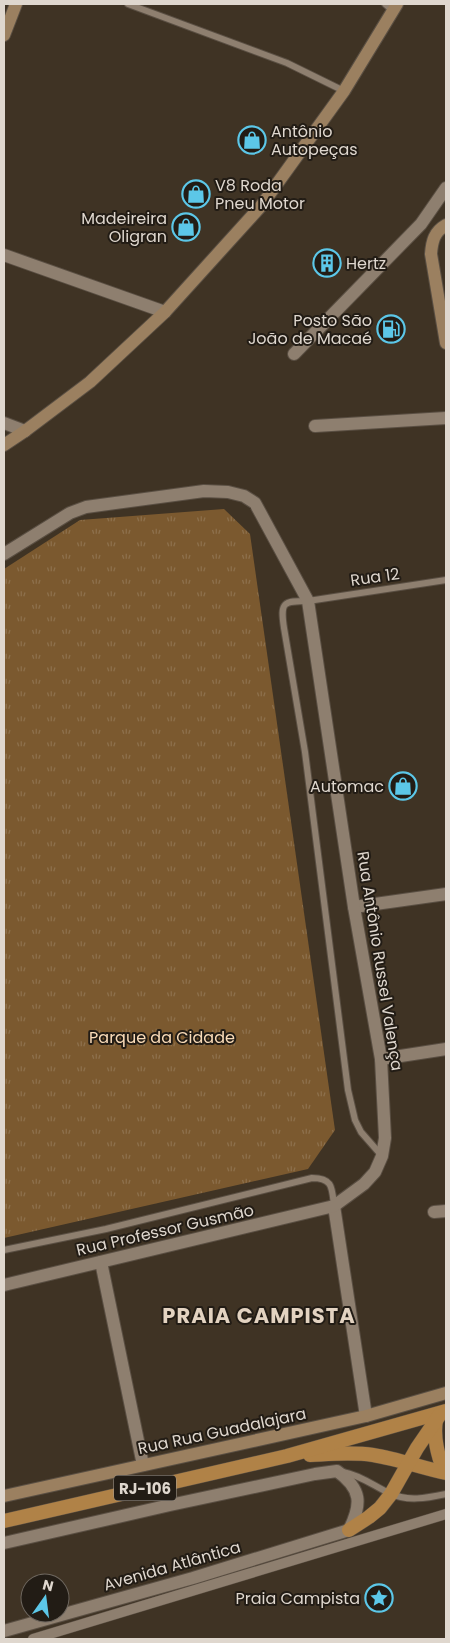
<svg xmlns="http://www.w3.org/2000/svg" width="450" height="1643" font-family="Poppins,sans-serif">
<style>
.park{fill:url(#park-tufts)}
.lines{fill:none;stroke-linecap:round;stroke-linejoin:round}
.service-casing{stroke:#5a4f43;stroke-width:8}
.pedestrian-casing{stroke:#5a4f43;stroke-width:11}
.minor-casing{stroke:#5a4f43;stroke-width:14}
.tertiary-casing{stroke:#5a4f43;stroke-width:14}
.secondary-casing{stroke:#5a4f43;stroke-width:14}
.trunk-casing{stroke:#5a4f43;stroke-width:15}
.service{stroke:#8e7f6f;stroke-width:6}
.pedestrian{stroke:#8e7f6f;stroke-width:10}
.minor{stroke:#8e7f6f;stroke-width:12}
.tertiary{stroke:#8e7f6f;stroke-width:12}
.secondary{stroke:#9b8060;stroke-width:12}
.trunk{stroke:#b08247;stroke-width:14}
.labels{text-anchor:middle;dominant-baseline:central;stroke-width:4;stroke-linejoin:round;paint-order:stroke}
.shield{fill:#221c15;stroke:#a69f96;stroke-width:1}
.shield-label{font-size:15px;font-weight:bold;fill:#dfd7ce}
.poi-label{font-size:16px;fill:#dfd7ce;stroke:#221c15;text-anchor:end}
.street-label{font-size:16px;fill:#dfd7ce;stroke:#221c15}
.park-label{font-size:16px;fill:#f9dbb8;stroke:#221c15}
.district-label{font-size:21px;font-weight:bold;letter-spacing:1px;fill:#e3d3c1;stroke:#221c15}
</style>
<defs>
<pattern id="park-tufts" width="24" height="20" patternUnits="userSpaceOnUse" patternTransform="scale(1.25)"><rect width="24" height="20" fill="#7b592f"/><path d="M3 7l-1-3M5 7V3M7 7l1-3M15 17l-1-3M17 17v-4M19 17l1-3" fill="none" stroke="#8d704c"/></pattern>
</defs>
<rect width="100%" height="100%" fill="#3f3324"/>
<path class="park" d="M224,509L250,534L335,1130L308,1169L4,1238V569L80,520Z"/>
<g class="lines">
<g class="service-casing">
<g id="service">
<path d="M128,4L287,63L344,91"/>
<path d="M385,4L393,11"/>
<path d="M382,1156L361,1132L355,1120L348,1090L305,752L284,628C280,602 283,601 308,601L446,580"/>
<path d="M4,1250L106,1229L312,1178C333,1178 332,1188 334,1206"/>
<path d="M343,1472C360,1475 374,1486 389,1493C407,1502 427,1498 446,1494"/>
</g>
</g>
<g class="pedestrian-casing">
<path id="pedestrian" d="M33,1639L446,1514"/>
</g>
<g class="minor-casing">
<g id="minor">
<path d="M4,255L165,312"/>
<path d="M294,354L421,224L446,188"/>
<path d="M4,423L25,431"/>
<path d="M315,426L446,418"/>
<path d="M354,907L446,894"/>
<path d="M381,1059L446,1049"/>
<path d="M334,1206L366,1416"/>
<path d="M434,1212L446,1211"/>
<path d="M101,1262L143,1465"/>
</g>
</g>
<g class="tertiary-casing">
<g id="tertiary">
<path d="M4,554L70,513L86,507L204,491L228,492L244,496L255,503L308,601L354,907L381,1059L385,1138L382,1156L375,1172L364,1184L334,1206L4,1285"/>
<path d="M4,1543L170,1505L315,1474L337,1471C362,1489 362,1504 349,1530L193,1578L4,1631"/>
</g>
</g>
<g class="secondary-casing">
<g id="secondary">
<path d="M4,35L16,4"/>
<path d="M446,225C434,232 432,241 431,254L446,343"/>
<path d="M4,445L25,431L90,382L165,312L261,206L344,91L397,4"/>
<path d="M4,1496L366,1416L446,1393"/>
</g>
</g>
<g class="trunk-casing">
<g id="trunk">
<path d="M436,1420C433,1438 438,1455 444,1472"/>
<path d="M310,1455C331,1454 352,1452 373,1455C398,1459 422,1468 446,1473"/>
<path d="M4,1521L287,1456L446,1411"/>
<path d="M349,1530L369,1517L380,1508L391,1494L417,1448L441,1413"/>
</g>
</g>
<use href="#service" class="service"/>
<use href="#pedestrian" class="pedestrian"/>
<use href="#minor" class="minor"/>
<use href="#tertiary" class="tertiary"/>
<use href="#secondary" class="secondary"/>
<use href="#trunk" class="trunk"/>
</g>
<defs>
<g id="shop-ring" transform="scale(1.4375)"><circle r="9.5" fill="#221c15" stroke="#5cc7e8" stroke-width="1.5"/><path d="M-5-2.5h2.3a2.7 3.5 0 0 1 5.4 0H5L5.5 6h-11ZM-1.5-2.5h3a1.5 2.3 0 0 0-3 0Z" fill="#5cc7e8"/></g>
<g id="building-ring" transform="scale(1.4375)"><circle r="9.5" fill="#221c15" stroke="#5cc7e8" stroke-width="1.5"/><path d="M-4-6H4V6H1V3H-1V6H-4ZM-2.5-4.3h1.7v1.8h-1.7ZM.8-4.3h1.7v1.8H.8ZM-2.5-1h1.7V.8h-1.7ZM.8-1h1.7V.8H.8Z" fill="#5cc7e8"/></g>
<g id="fuel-ring" transform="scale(1.4375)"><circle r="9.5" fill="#221c15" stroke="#5cc7e8" stroke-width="1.5"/><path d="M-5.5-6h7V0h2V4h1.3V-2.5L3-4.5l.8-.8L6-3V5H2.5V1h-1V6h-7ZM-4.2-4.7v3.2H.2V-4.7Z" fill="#5cc7e8"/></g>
<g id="sight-ring" transform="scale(1.4375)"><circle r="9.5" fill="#221c15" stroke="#5cc7e8" stroke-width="1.5"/><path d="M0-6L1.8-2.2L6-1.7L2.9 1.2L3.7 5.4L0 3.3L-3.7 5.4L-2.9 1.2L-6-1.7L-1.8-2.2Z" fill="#5cc7e8"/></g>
</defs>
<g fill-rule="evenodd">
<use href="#shop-ring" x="252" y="140"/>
<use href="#shop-ring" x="196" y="194"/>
<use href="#shop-ring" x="186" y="227"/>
<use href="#building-ring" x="327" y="263"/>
<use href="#fuel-ring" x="391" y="329"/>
<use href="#shop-ring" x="403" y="786"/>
<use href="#sight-ring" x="379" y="1598"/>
</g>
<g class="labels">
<rect class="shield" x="114" y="1475.5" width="62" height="25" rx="4"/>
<g class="shield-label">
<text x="145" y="1488">RJ-106</text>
</g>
<g class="poi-label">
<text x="271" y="131" text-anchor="start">Antônio<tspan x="271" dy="18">Autopeças</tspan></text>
<text x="215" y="185" text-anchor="start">V8 Roda<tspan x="215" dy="18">Pneu Motor</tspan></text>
<text x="167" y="218">Madeireira<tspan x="167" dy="18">Oligran</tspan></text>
<text x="346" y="263" text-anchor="start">Hertz</text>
<text x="372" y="320">Posto São<tspan x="372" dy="18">João de Macaé</tspan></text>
<text x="384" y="786">Automac</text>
<text x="360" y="1598">Praia Campista</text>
</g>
<g class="street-label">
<text transform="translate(375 577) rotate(-8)">Rua 12</text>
<text transform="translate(380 961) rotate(81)">Rua Antônio Russel Valença</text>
<text transform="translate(165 1230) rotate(-13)">Rua Professor Gusmão</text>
<text transform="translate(222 1431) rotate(-12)">Rua Rua Guadalajara</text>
<text transform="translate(172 1566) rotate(-16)">Avenida Atlântica</text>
</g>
<g class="park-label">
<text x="162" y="1037">Parque da Cidade</text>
</g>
<g class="district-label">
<text x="259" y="1315">PRAIA CAMPISTA</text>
</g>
</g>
<rect width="450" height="1643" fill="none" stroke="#dfd7ce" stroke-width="10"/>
<g transform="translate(45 1598) rotate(14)"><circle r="24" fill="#221c15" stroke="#6e675f"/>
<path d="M0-4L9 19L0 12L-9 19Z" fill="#5cc7e8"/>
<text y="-8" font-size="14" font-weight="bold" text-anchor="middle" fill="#dfd7ce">N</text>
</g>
</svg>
